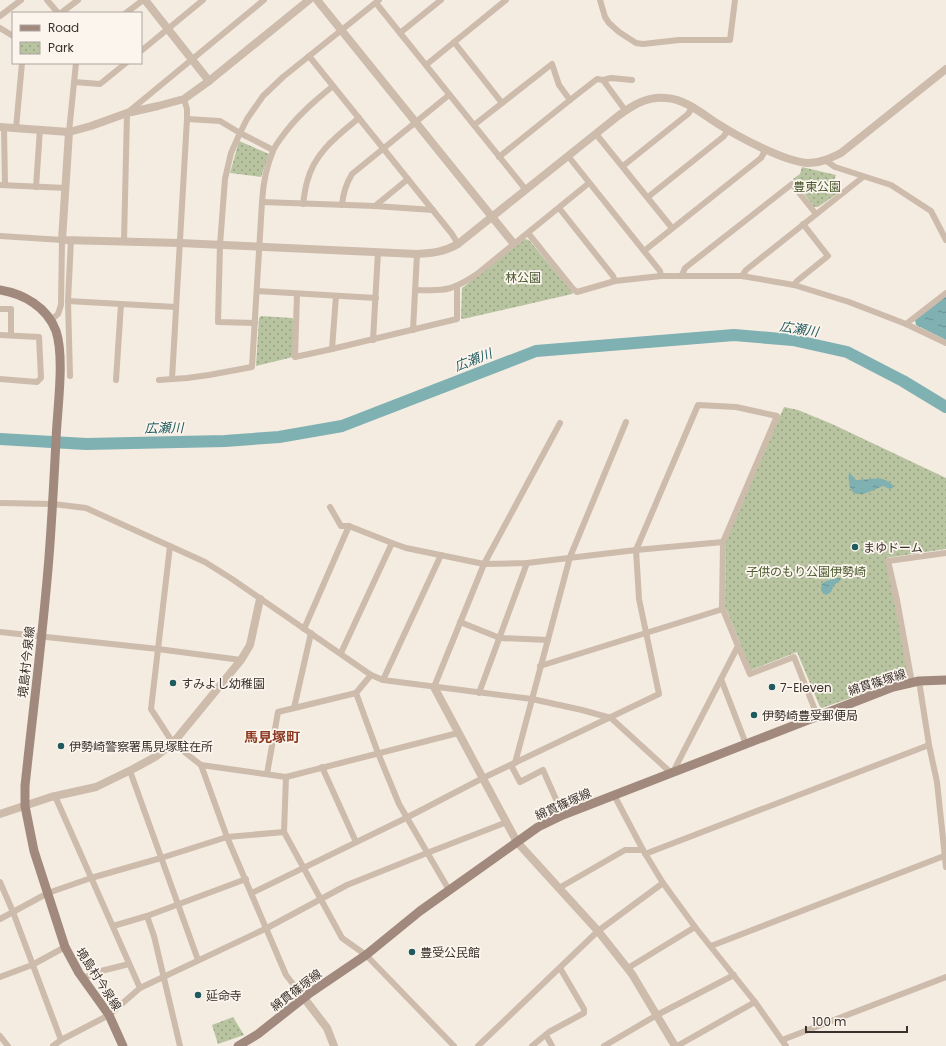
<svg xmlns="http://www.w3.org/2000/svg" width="946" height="1046" font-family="Poppins,'Noto Sans JP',sans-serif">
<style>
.park{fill:url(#park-dots)}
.water{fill:url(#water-ripples)}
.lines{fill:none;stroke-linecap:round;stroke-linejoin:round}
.river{stroke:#7fb0b2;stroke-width:12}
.minor{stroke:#cdbbac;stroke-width:6}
.tertiary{stroke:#cdbbac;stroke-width:8}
.secondary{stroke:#a18a7d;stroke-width:9}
.poi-dot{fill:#1f5a5e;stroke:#fbf5ee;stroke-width:1.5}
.labels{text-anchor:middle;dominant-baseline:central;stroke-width:3.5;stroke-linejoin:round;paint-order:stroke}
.park-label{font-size:12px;fill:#4a5a2e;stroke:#fbf5ee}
.poi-label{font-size:12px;fill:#3b302b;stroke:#fbf5ee;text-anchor:start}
.street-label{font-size:12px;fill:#3b302b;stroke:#fbf5ee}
.water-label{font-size:13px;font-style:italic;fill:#1f5a5e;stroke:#fbf5ee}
.quarter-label{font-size:14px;font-weight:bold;fill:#8c3b22;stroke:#fbf5ee}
</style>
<defs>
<pattern id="park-dots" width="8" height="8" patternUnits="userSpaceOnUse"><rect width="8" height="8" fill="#b8c4a0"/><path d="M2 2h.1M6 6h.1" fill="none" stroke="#97a083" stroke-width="1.8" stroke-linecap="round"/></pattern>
<pattern id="water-ripples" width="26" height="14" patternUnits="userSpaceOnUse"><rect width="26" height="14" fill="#7fb0b2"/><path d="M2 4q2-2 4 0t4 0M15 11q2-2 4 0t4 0" fill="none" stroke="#699091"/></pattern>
</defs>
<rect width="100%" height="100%" fill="#f4ebe1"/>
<g class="park">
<path d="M239,141L269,154L261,177L230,173Z"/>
<path d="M802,167L836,175L832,186L838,193L818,207H814L793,179L800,174Z"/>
<path d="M525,239L529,240L573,293L572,294L463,319L461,318L462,288Z"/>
<path d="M261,316L292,318L294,320L293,357L256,366L259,318Z"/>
<path d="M784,407L798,410L832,424L946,478V549L886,558L909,677L822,708L820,707L797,652L751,670L725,606L726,540Z"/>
<path d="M233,1017L244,1035L218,1044L212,1025Z"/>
</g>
<g class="water">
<path d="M946,296V340L916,325L915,320Z"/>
<path d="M849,472L856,480C871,480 884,474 894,487L890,489L883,486C872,490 851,504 849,482C848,478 849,475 849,472Z"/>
<path d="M837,578H840L841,580L834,585L831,592L826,595C821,593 820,589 822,584L826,581Z"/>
</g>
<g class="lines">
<path class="river" d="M0,439L86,444L225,441L279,437L342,426L536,351L734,335L793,340L847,352L903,381L946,407"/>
<g class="minor">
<path d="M47,0L58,13"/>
<path d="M600,0L605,17L609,23L619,32L636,43L643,44L679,40H730L735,0"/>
<path d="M376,3L526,190"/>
<path d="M61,13L78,0"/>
<path d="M126,13L143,0"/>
<path d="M0,16L21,0"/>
<path d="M0,28L13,36"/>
<path d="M400,33L441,0"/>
<path d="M454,42L502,103"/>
<path d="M141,51L203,0"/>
<path d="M309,56L452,234L458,244"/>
<path d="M426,65L506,0"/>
<path d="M603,80L611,78L632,80"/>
<path d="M74,82L100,84L126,63"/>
<path d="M187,119L220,121L240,133L273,150"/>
<path d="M474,125L552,64L559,85L570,100L597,79L603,80L625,110"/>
<path d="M4,127L5,185"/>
<path d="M16,128L22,63"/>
<path d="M69,132L76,63"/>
<path d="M596,134L672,228"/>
<path d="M568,156L660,271L661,276"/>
<path d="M499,157L570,100"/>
<path d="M825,160L835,167L891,185L931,211L946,240"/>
<path d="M623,166L688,114L692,108"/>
<path d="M0,185L66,188"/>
<path d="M36,187L40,129"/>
<path d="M648,197L723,137L728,131"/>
<path d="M262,202L375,206L433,210"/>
<path d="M303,204C304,197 305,189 307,182C314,153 337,136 359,118"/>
<path d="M342,205C343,193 346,184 352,174L449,95"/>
<path d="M375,206L408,179"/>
<path d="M559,208L613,276L615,281"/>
<path d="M528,233L573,289L577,292L615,281L661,276H742L794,285L849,302L906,324L946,343"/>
<path d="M0,236L62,240L61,305L58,314L51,320"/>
<path d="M124,241L127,113L264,0"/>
<path d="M644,251L761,158L766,149"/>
<path d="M682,275L685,268L792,184L816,214"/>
<path d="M742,276L746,270L863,177"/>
<path d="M794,285L797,281L828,256L803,224"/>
<path d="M415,290C429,290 445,292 458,285C465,282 471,278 477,274L589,183"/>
<path d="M257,291L376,298"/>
<path d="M297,294L295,357L332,349L457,319V286"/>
<path d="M68,301L121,304L116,380"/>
<path d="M121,304L176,307"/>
<path d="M0,309H11V335"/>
<path d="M255,323L218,322L220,245L225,179L231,153L240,133L247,119L263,96L283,77L379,0"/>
<path d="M906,324L946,293"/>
<path d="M413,330L417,254"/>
<path d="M0,335L39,337L41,378L37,382L0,379"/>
<path d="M373,340L378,252"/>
<path d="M332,349L336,296"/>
<path d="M70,376L68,301L71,240"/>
<path d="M172,379L187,119V109L184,99"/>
<path d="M159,380L187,378L209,375L252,367L262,202C263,185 266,167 273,151C275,146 278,142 281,138C296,117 313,102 333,86"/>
<path d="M0,503L53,504L86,508L205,562L232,579L371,675L383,680L532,699L582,710L611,718L668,770L673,772L738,646L722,607L723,542L777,416L736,407L698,405L636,550L639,599L659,694L483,778L406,818L252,893"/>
<path d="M330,507L341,526H349L392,543L406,548L484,564L527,563L636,550L723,542"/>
<path d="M170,546L151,709L173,743L201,765L286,777L458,733"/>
<path d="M460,622L500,638L548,640"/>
<path d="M304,629L349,526"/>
<path d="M0,632L158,649L241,660"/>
<path d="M738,646L750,674L794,657L817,715"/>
<path d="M341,653L392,543"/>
<path d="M540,666L723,609"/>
<path d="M371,675L356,693L378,753L399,804L449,890"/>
<path d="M721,679L746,744"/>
<path d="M383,680L441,555"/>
<path d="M919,681L929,745L937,782L946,867"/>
<path d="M912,683L897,600L888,561L946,553"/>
<path d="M434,687L484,564L560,423"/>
<path d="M479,693L527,563"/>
<path d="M294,708L311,633"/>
<path d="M515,763L570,557L626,422"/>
<path d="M201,765L227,837L286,975L304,998"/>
<path d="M511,765L520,782L543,770L563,815"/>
<path d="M322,767L356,842"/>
<path d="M130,771L198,960"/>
<path d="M267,774L278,712L356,693"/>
<path d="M614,795L643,850L663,883L695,927L755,1002L786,1046"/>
<path d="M55,796L140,988"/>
<path d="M284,832L286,777"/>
<path d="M645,854L929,745"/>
<path d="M0,882L13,912L61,1040"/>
<path d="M559,888L625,850H643"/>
<path d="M147,916L154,936L180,1046"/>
<path d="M0,919L48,893L91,878L161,858L227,837L284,832L342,938L366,955L454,1046"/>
<path d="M113,926L147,916L246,879"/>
<path d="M711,946L944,856"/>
<path d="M628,968L695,927"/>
<path d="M0,977L32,965L65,947"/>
<path d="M83,978L101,971L129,964"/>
<path d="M546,1035L552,1046"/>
<path d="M0,1036L8,1046"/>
<path d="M782,1040L946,977"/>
<path d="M53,1046L61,1040L109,1015L140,988L267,928L347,885L427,853L507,822"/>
<path d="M478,1046L598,931L663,883"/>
<path d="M532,1046L549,1032L584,1013V1009L560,968"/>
<path d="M604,1046L657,1015L734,975"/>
<path d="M677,1046L755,1002"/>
</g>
<g class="tertiary">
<path d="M145,0L209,81"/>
<path d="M317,0L514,244"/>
<path d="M0,127L69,132L91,126L127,113L158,106L184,99L209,81L309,0"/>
<path d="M69,132L62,240L180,243L417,254C433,253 444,252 458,244L618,116C633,105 647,96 666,98C684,99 700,112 715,122C735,135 786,163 809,163C821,163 831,158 841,153L946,69"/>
<path d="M434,687L517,842L598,931L632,974L675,1046"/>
<path d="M0,814L51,797L96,787L133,769L155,757L173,743L241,660L250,645L260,599"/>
<path d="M304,998L327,1028L334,1046"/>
</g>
<g class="secondary">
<path d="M0,290C24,294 47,307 56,331C65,358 57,410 56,440C54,479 52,518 49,557C43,634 33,710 25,786V806L34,851L65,947L79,973L109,1015L123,1046"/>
<path d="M238,1046L258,1034L310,993L366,955L420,911L517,842L538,827L563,815L893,687L919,681L946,680"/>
</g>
</g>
<g class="poi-dot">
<circle cx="855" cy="547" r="4"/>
<circle cx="173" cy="683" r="4"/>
<circle cx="772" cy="687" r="4"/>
<circle cx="754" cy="715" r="4"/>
<circle cx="61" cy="746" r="4"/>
<circle cx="412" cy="952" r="4"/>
<circle cx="198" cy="995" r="4"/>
</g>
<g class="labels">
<g class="park-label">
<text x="817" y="186">豊東公園</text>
<text x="523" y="277">林公園</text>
<text x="806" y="571">子供のもり公園伊勢崎</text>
</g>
<g class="poi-label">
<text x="863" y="547">まゆドーム</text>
<text x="181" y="683">すみよし幼稚園</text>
<text x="780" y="687">7-Eleven</text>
<text x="762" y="715">伊勢崎豊受郵便局</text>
<text x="69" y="746">伊勢崎警察署馬見塚駐在所</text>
<text x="420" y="952">豊受公民館</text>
<text x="206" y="995">延命寺</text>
</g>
<g class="street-label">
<text transform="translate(26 662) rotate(-84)">境島村今泉線</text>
<text transform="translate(877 682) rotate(-18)">綿貫篠塚線</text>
<text transform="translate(563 804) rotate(-24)">綿貫篠塚線</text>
<text transform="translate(99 979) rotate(57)">境島村今泉線</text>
<text transform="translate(296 990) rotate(-37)">綿貫篠塚線</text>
</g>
<g class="water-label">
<text transform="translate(799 329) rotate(9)">広瀬川</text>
<text transform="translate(473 360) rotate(-21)">広瀬川</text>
<text transform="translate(164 428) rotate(-1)">広瀬川</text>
</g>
<g class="quarter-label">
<text x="272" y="737">馬見塚町</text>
</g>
</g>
<rect x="12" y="12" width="130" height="52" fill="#fbf5ee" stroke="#aea6a0"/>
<rect x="20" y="25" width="20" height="6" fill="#a18a7d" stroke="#aea6a0"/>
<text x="48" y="32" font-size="12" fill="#3b302b">Road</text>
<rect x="20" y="42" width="20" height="12" fill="url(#park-dots)" stroke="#aea6a0"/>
<text x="48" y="52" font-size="12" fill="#3b302b">Park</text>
<path d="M806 1026v6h101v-6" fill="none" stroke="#3b302b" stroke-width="2"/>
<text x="812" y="1026" font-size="12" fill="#3b302b" stroke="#fbf5ee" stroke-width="3" paint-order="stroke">100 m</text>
</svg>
